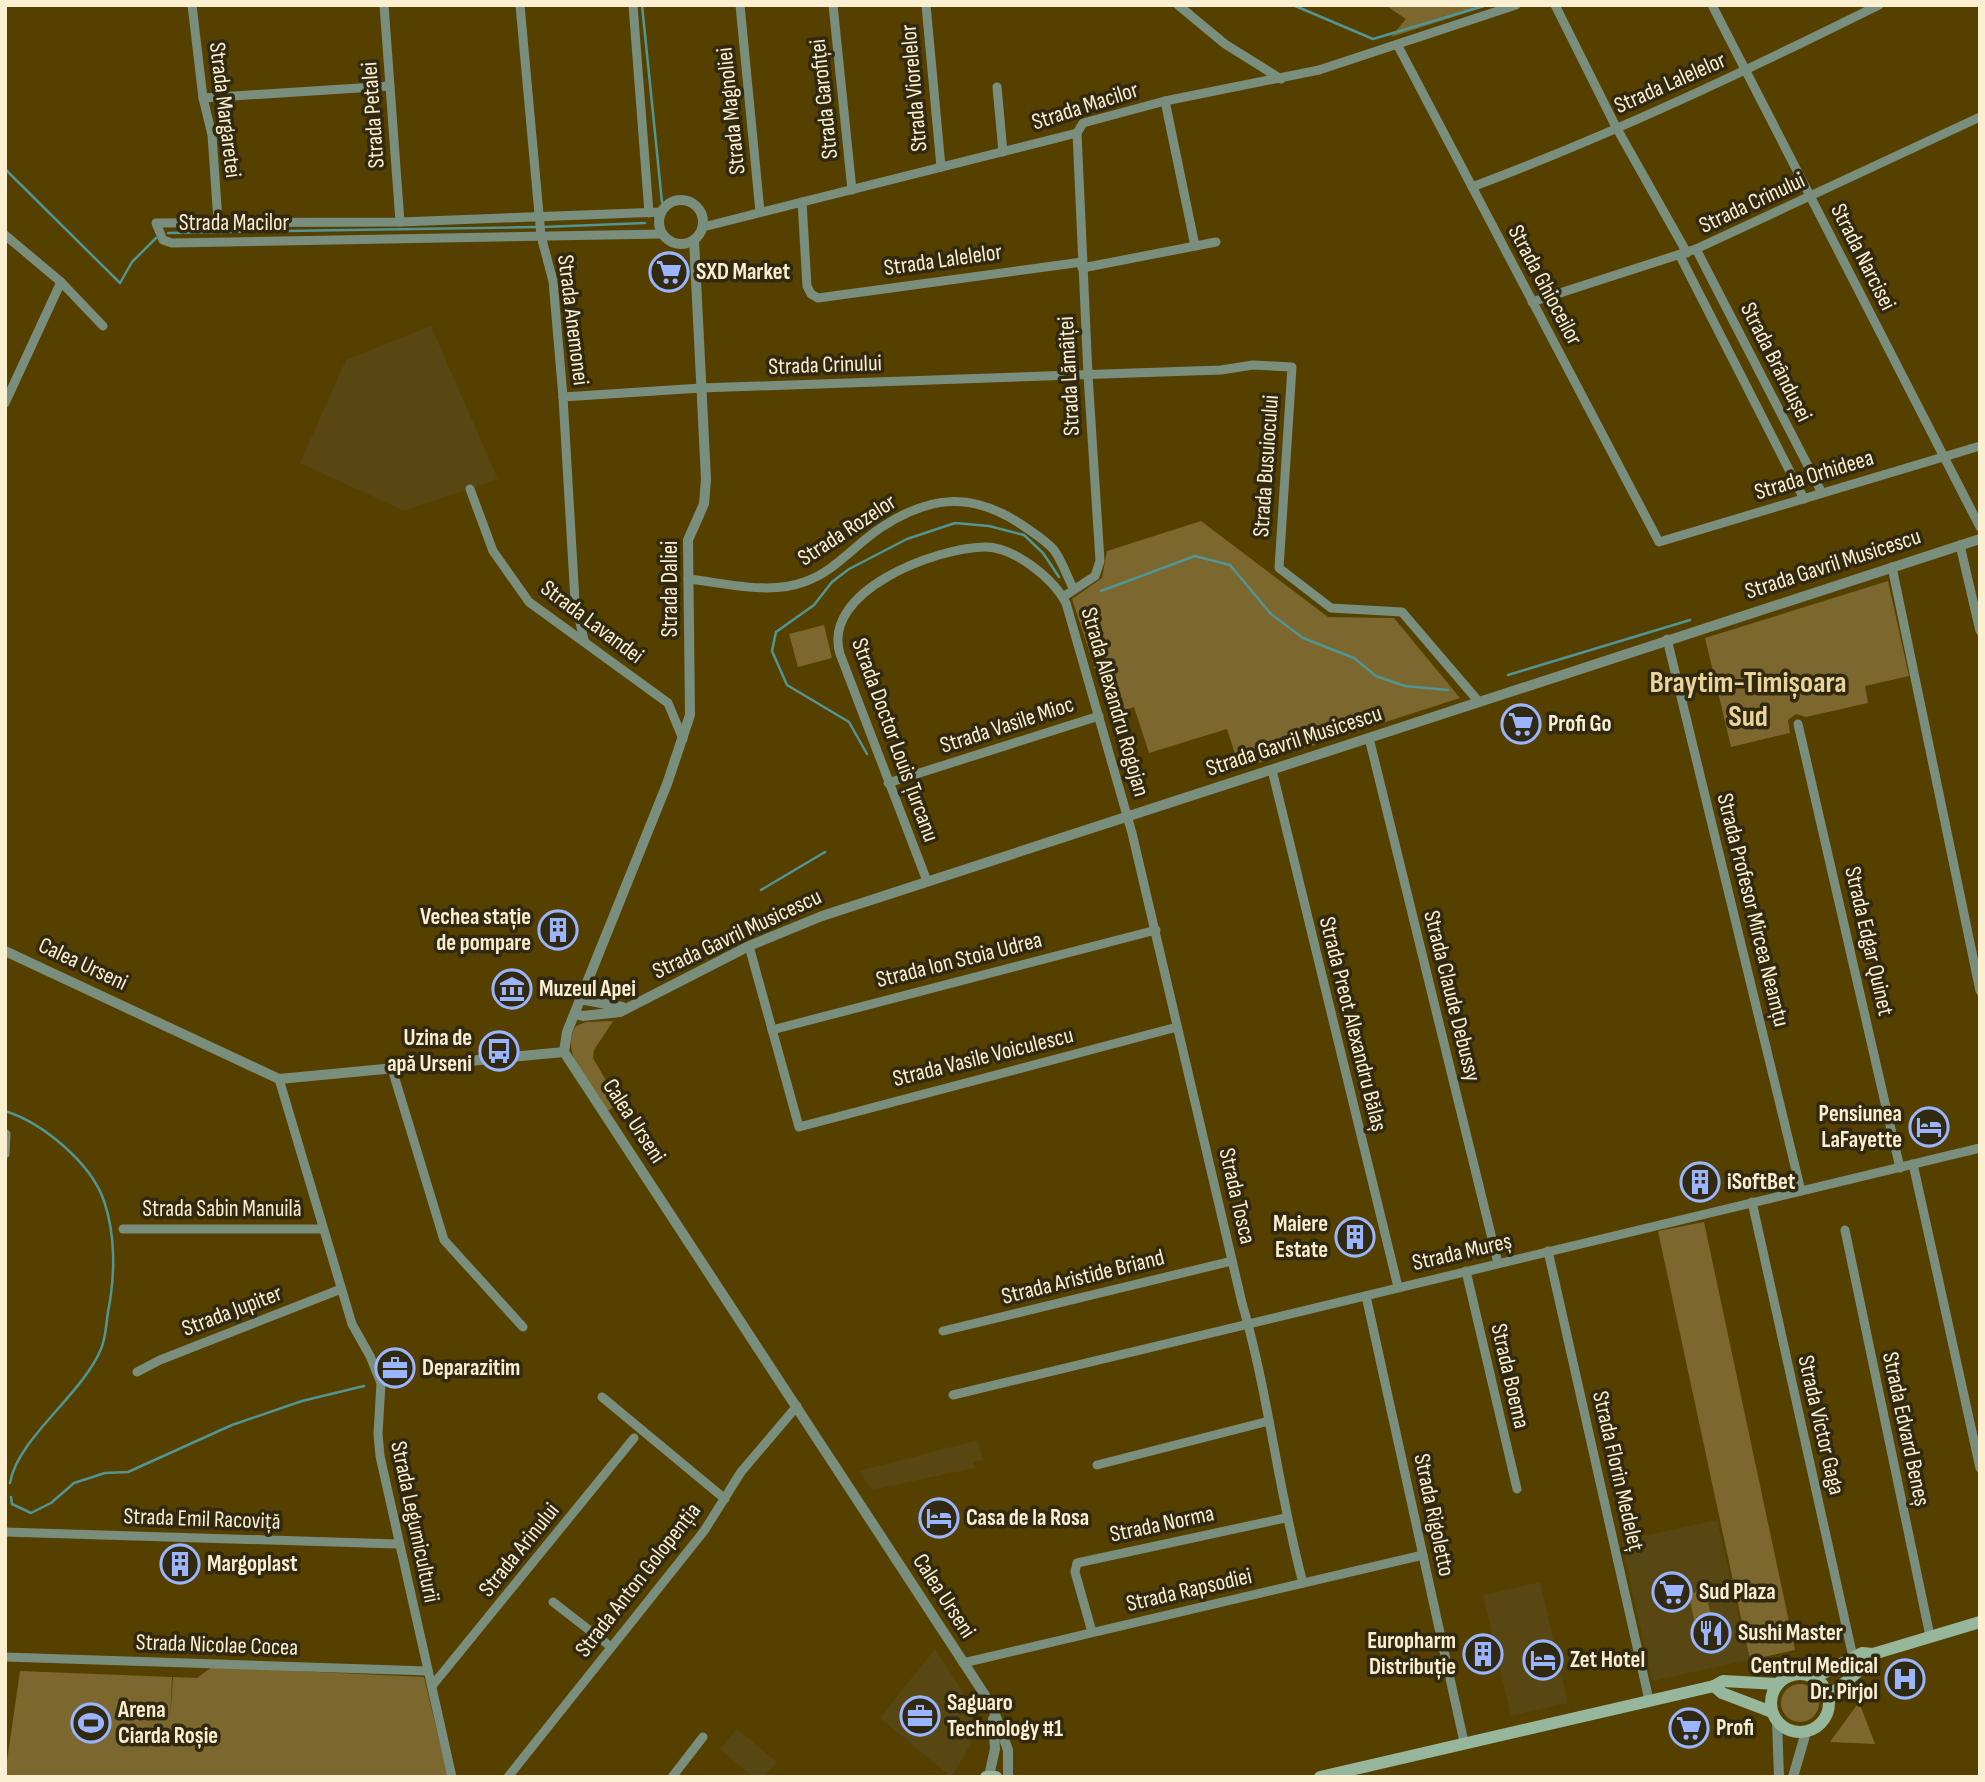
<svg xmlns="http://www.w3.org/2000/svg" width="1985" height="1782" font-family="'Sofia Sans Condensed',sans-serif">
<style>
.built{fill:#584613}
.green{fill:#7c672e}
.lines{fill:none;stroke-linecap:round;stroke-linejoin:round}
.stream{stroke:#519595;stroke-width:2.5}
.minor{stroke:#798e7c;stroke-width:9}
.tertiary{stroke:#798e7c;stroke-width:10}
.secondary{stroke:#96b79b;stroke-width:12}
.labels{text-anchor:middle;dominant-baseline:central;stroke-width:7;stroke-linejoin:round;paint-order:stroke}
.street-label{font-size:23px;fill:#fbefd2;stroke:#322911}
.poi-label{font-size:23px;font-weight:bold;fill:#fbefd2;stroke:#322911;text-anchor:start}
.district-label{font-size:30px;font-weight:bold;fill:#ebd499;stroke:#322911}
</style>
<rect width="100%" height="100%" fill="#554000"/>
<g class="built">
<path d="M431,326L498,479L404,511L300,463L346,360Z"/>
<path d="M978,1440L983,1460L973,1462L974,1468L872,1490L859,1471Z"/>
<path d="M1717,1520L1749,1660L1652,1681L1621,1541Z"/>
<path d="M1540,1582L1568,1703L1511,1716L1483,1595Z"/>
<path d="M935,1649L964,1694L973,1724L971,1744L951,1777L880,1718Z"/>
<path d="M737,1729L777,1762L764,1777H753L720,1749Z"/>
</g>
<g class="green">
<path d="M1385,5H1491L1391,37L1406,19Z"/>
<path d="M1201,521L1328,617L1394,618L1460,698L1240,769L1227,729L1149,753L1134,707L1110,715L1072,599L1102,578L1107,551Z"/>
<path d="M1888,581L1909,676L1865,686L1868,703L1806,717L1796,714L1788,720L1790,733L1731,747L1705,638Z"/>
<path d="M824,625L832,658L798,667L789,634Z"/>
<path d="M613,1021L594,1050L593,1058L619,1103L608,1111C593,1089 558,1053 576,1026L586,1022Z"/>
<path d="M1704,1222L1795,1650L1750,1660L1658,1231Z"/>
<path d="M1705,1590L1711,1616L1694,1620L1689,1594Z"/>
<path d="M212,1667L424,1677L448,1777L5,1775L20,1671L172,1677L170,1722L173,1677L197,1678Z"/>
<circle cx="1800" cy="1703" r="19"/>
<path d="M1859,1702L1875,1744L1830,1742Z"/>
</g>
<g class="lines">
<g class="stream">
<path d="M642,5L662,202"/>
<path d="M1293,5L1373,39L1487,5"/>
<path d="M5,169L120,283L132,262L156,238"/>
<path d="M543,227L645,223"/>
<path d="M168,233L537,227"/>
<path d="M1101,591L1195,556L1230,565L1271,614L1303,638L1354,658L1376,676L1405,686L1448,690"/>
<path d="M1508,675L1690,620"/>
<path d="M867,754L849,722L787,685L772,651L776,632L814,605L832,582L849,569L907,539L955,523L989,526L1024,535L1043,553L1059,577"/>
<path d="M761,890L825,852"/>
<path d="M5,1111C43,1123 91,1163 104,1201C116,1236 115,1277 108,1312C106,1324 106,1338 101,1349C82,1395 17,1439 10,1483"/>
<path d="M11,1497L12,1504L31,1513L51,1503L74,1483L105,1473L128,1472L232,1425L302,1401L364,1386"/>
</g>
<g class="minor">
<path d="M192,5L203,98L212,135L218,221"/>
<path d="M384,5L400,222"/>
<path d="M520,5L541,236L553,281L563,397L575,601L584,640"/>
<path d="M633,5L649,213"/>
<path d="M740,5L760,212"/>
<path d="M833,5L852,190"/>
<path d="M926,5L941,167"/>
<path d="M1178,5L1225,44L1281,79"/>
<path d="M1555,5L1616,127L1687,253"/>
<path d="M1712,5L1980,527"/>
<path d="M1398,46L1659,542L1980,446"/>
<path d="M997,87L1003,152"/>
<path d="M203,98L390,86"/>
<path d="M1165,101L1195,246"/>
<path d="M1077,133L1083,123L1165,101L1319,70L1516,5"/>
<path d="M1472,187C1611,135 1746,71 1879,5"/>
<path d="M802,202L807,286L811,294L818,298L1082,262"/>
<path d="M662,212L400,222L156,223L163,240L172,243L662,234"/>
<path d="M703,227L1077,133"/>
<path d="M5,235L61,282L103,326"/>
<path d="M1696,249L1822,493"/>
<path d="M1680,256L1804,499"/>
<path d="M1082,268L1216,242"/>
<path d="M1532,302L1696,249L1980,117"/>
<path d="M563,397L701,388L1221,370L1253,365L1292,367L1279,568L1331,608L1402,612L1479,702"/>
<path d="M5,403L61,282"/>
<path d="M470,489L493,551L529,602L668,703L683,739"/>
<path d="M1960,545L1980,631"/>
<path d="M1892,567L1980,991"/>
<path d="M688,579C725,583 769,595 804,582C835,572 855,544 882,527C932,494 975,492 1025,527C1035,534 1046,541 1054,550C1062,561 1067,576 1073,588"/>
<path d="M1063,597L1095,576L1100,561L1088,375L1077,133"/>
<path d="M1667,639L1801,1191"/>
<path d="M1798,724L1900,1168"/>
<path d="M1369,738L1498,1263"/>
<path d="M1272,770L1398,1287"/>
<path d="M888,783L1099,716"/>
<path d="M927,881L840,654C821,591 935,548 984,547C1013,546 1053,578 1066,603L1132,833L1242,1303C1269,1395 1278,1491 1303,1583"/>
<path d="M749,946L799,1127L1177,1027"/>
<path d="M772,1030L1156,930"/>
<path d="M392,1069L444,1240L523,1327"/>
<path d="M279,1079L352,1324L370,1356L381,1383L378,1434L380,1456L452,1777"/>
<path d="M5,1154L6,1134"/>
<path d="M1913,1164L1980,1468"/>
<path d="M1752,1202L1853,1657"/>
<path d="M123,1229H322"/>
<path d="M1845,1230L1930,1636"/>
<path d="M1548,1251L1649,1700"/>
<path d="M1466,1271L1517,1489"/>
<path d="M1366,1296L1464,1742"/>
<path d="M943,1331L1232,1261"/>
<path d="M137,1372L160,1360L341,1289"/>
<path d="M953,1395L1980,1148"/>
<path d="M602,1397L725,1499"/>
<path d="M1097,1465L1269,1421"/>
<path d="M5,1532L397,1544"/>
<path d="M553,1602L611,1647"/>
<path d="M1092,1632L1075,1572L1077,1563L1285,1518"/>
<path d="M5,1657L428,1671"/>
<path d="M963,1663L1423,1555"/>
<path d="M432,1686L634,1438"/>
<path d="M508,1777L704,1531L741,1472L797,1406"/>
<path d="M672,1777L703,1737"/>
</g>
<g class="tertiary">
<circle cx="681" cy="222" r="22"/>
<path d="M5,951L279,1079L564,1052"/>
<path d="M580,999L622,1007"/>
<path d="M575,1014L583,1016L620,1012L749,946L822,916L1980,539"/>
<path d="M564,1052L992,1706L1008,1750V1777"/>
<path d="M564,1052L567,1032L667,784L690,715L688,540L704,504L706,479L694,240"/>
<path d="M1777,1721L1779,1777"/>
<path d="M989,1776L995,1749L993,1719"/>
<path d="M1793,1777L1806,1732"/>
</g>
<g class="secondary">
<circle cx="1800" cy="1703" r="29"/>
<path d="M1816,1677L1862,1653L1873,1654L1980,1622"/>
<path d="M1714,1686L1722,1693L1772,1712"/>
<path d="M1829,1696L1867,1664L1873,1654"/>
<path d="M986,1777H996"/>
<path d="M1320,1777L1714,1686L1723,1681L1777,1684"/>
</g>
</g>
<defs>
<g id="supermarket-ring" transform="scale(2.0125)"><circle r="9.5" fill="#322911" stroke="#9ab5fd" stroke-width="1.5"/><path d="M-6-5.5h2.5l.6 2H6L4.5 2H-2.5L-4.4-4H-6ZM-1.5 3.2a1.3 1.3 0 1 0 .1 0ZM3 3.2a1.3 1.3 0 1 0 .1 0Z" fill="#9ab5fd"/></g>
<g id="building-ring" transform="scale(2.0125)"><circle r="9.5" fill="#322911" stroke="#9ab5fd" stroke-width="1.5"/><path d="M-4-6H4V6H1V3H-1V6H-4ZM-2.5-4.3h1.7v1.8h-1.7ZM.8-4.3h1.7v1.8H.8ZM-2.5-1h1.7V.8h-1.7ZM.8-1h1.7V.8H.8Z" fill="#9ab5fd"/></g>
<g id="museum-ring" transform="scale(2.0125)"><circle r="9.5" fill="#322911" stroke="#9ab5fd" stroke-width="1.5"/><path d="M0-6L6-3V-2H-6V-3ZM-5-1h2V3h-2ZM-1-1h2V3h-2ZM3-1h2V3H3ZM-6 4H6V6H-6Z" fill="#9ab5fd"/></g>
<g id="bus-ring" transform="scale(2.0125)"><circle r="9.5" fill="#322911" stroke="#9ab5fd" stroke-width="1.5"/><path d="M-5-6H5V4H4V6H2V4H-2V6H-4V4H-5ZM-3.5-4V0h7V-4ZM-3.5 1.2v1.5H-2V1.2ZM2 1.2v1.5H3.5V1.2Z" fill="#9ab5fd"/></g>
<g id="hotel-ring" transform="scale(2.0125)"><circle r="9.5" fill="#322911" stroke="#9ab5fd" stroke-width="1.5"/><path d="M-6-4.5h1.5V1H6V5H4.5V3h-9V5H-6ZM-4 0a1.8 1.8 0 1 1 3.6 0ZM.5 0V-2.5h3Q6-2.5 6 0Z" fill="#9ab5fd"/></g>
<g id="office-ring" transform="scale(2.0125)"><circle r="9.5" fill="#322911" stroke="#9ab5fd" stroke-width="1.5"/><path d="M-6-3h4V-5.5h4V-3h4V5H-6ZM-1-4.5V-3h2v-1.5ZM-6 0V1H6V0Z" fill="#9ab5fd"/></g>
<g id="restaurant-ring" transform="scale(2.0125)"><circle r="9.5" fill="#322911" stroke="#9ab5fd" stroke-width="1.5"/><path d="M-5-6h1v4h1v-4h1v4h1v-4h1v5L-1.5 .5V6h-2V.5L-5-1ZM5-6V6H3V1.5H1.5Q1.5-4 5-6Z" fill="#9ab5fd"/></g>
<g id="hospital-ring" transform="scale(2.0125)"><circle r="9.5" fill="#322911" stroke="#9ab5fd" stroke-width="1.5"/><path d="M-5-5h3v3.5h4V-5h3V5h-3V1.5h-4V5h-3Z" fill="#9ab5fd"/></g>
<g id="stadium-ring" transform="scale(2.0125)"><circle r="9.5" fill="#322911" stroke="#9ab5fd" stroke-width="1.5"/><path d="M0-5a6.5 5 0 1 0 0 10a6.5 5 0 1 0 0-10ZM-3.5-1.8h7v3.6h-7Z" fill="#9ab5fd"/></g>
</defs>
<g fill-rule="evenodd">
<use href="#supermarket-ring" x="669" y="272"/>
<use href="#supermarket-ring" x="1521" y="724"/>
<use href="#building-ring" x="558" y="930"/>
<use href="#museum-ring" x="512" y="989"/>
<use href="#bus-ring" x="499" y="1051"/>
<use href="#hotel-ring" x="1929" y="1127"/>
<use href="#building-ring" x="1700" y="1182"/>
<use href="#building-ring" x="1355" y="1237"/>
<use href="#office-ring" x="395" y="1368"/>
<use href="#hotel-ring" x="939" y="1518"/>
<use href="#building-ring" x="180" y="1564"/>
<use href="#supermarket-ring" x="1672" y="1592"/>
<use href="#restaurant-ring" x="1711" y="1633"/>
<use href="#building-ring" x="1483" y="1654"/>
<use href="#hotel-ring" x="1543" y="1660"/>
<use href="#hospital-ring" x="1905" y="1679"/>
<use href="#office-ring" x="920" y="1716"/>
<use href="#stadium-ring" x="91" y="1723"/>
<use href="#supermarket-ring" x="1689" y="1728"/>
</g>
<g class="labels">
<g class="street-label">
<text transform="translate(1670 83) rotate(-24)">Strada Lalelelor</text>
<text transform="translate(914 88) rotate(-95)">Strada Viorelelor</text>
<text transform="translate(824 99) rotate(-96)">Strada Garofiței</text>
<text transform="translate(1085 106) rotate(-18)">Strada Macilor</text>
<text transform="translate(225 110) rotate(83)">Strada Margaretei</text>
<text transform="translate(731 111) rotate(-96)">Strada Magnoliei</text>
<text transform="translate(373 115) rotate(-94)">Strada Petalei</text>
<text transform="translate(1752 203) rotate(-25)">Strada Crinului</text>
<text x="234" y="223">Strada Macilor</text>
<text transform="translate(1863 257) rotate(63)">Strada Narcisei</text>
<text transform="translate(943 260) rotate(-8)">Strada Lalelelor</text>
<text transform="translate(1545 285) rotate(62)">Strada Ghioceilor</text>
<text transform="translate(573 320) rotate(83)">Strada Anemonei</text>
<text transform="translate(1776 362) rotate(63)">Strada Brândușei</text>
<text transform="translate(825 365) rotate(-2)">Strada Crinului</text>
<text transform="translate(1069 376) rotate(-93)">Strada Lămâiței</text>
<text transform="translate(1266 466) rotate(-86)">Strada Busuiocului</text>
<text transform="translate(1814 475) rotate(-17)">Strada Orhideea</text>
<text transform="translate(847 530) rotate(-33)">Strada Rozelor</text>
<text transform="translate(1833 564) rotate(-18)">Strada Gavril Musicescu</text>
<text transform="translate(670 589) rotate(-90)">Strada Daliei</text>
<text transform="translate(592 622) rotate(37)">Strada Lavandei</text>
<text transform="translate(1115 702) rotate(74)">Strada Alexandru Rogojan</text>
<text transform="translate(1007 725) rotate(-18)">Strada Vasile Mioc</text>
<text transform="translate(895 740) rotate(70)">Strada Doctor Louis Țurcanu</text>
<text transform="translate(1294 741) rotate(-18)">Strada Gavril Musicescu</text>
<text transform="translate(1753 910) rotate(76)">Strada Profesor Mircea Neamțu</text>
<text transform="translate(737 934) rotate(-25)">Strada Gavril Musicescu</text>
<text transform="translate(1869 941) rotate(77)">Strada Edgar Quinet</text>
<text transform="translate(959 960) rotate(-14)">Strada Ion Stoia Udrea</text>
<text transform="translate(83 964) rotate(25)">Calea Urseni</text>
<text transform="translate(1452 996) rotate(76)">Strada Claude Debussy</text>
<text transform="translate(1353 1024) rotate(76)">Strada Preot Alexandru Bălaș</text>
<text transform="translate(983 1057) rotate(-14)">Strada Vasile Voiculescu</text>
<text transform="translate(634 1121) rotate(57)">Calea Urseni</text>
<text transform="translate(1237 1196) rotate(77)">Strada Tosca</text>
<text x="222" y="1209">Strada Sabin Manuilă</text>
<text transform="translate(1462 1252) rotate(-13)">Strada Mureș</text>
<text transform="translate(1083 1277) rotate(-14)">Strada Aristide Briand</text>
<text transform="translate(232 1311) rotate(-21)">Strada Jupiter</text>
<text transform="translate(1510 1376) rotate(77)">Strada Boema</text>
<text transform="translate(1821 1425) rotate(77)">Strada Victor Gaga</text>
<text transform="translate(1906 1429) rotate(78)">Strada Edvard Beneș</text>
<text transform="translate(1618 1471) rotate(77)">Strada Florin Medeleț</text>
<text transform="translate(1434 1515) rotate(78)">Strada Rigoletto</text>
<text transform="translate(202 1519) rotate(2)">Strada Emil Racoviță</text>
<text transform="translate(415 1522) rotate(78)">Strada Legumiculturii</text>
<text transform="translate(1162 1524) rotate(-12)">Strada Norma</text>
<text transform="translate(519 1550) rotate(-51)">Strada Arinului</text>
<text transform="translate(638 1580) rotate(-52)">Strada Anton Golopenția</text>
<text transform="translate(1189 1590) rotate(-13)">Strada Rapsodiei</text>
<text transform="translate(944 1596) rotate(57)">Calea Urseni</text>
<text transform="translate(217 1645) rotate(2)">Strada Nicolae Cocea</text>
</g>
<g class="poi-label">
<text x="696" y="272">SXD Market</text>
<text x="1548" y="724">Profi Go</text>
<text x="531" y="917" text-anchor="end">Vechea stație<tspan x="531" dy="26">de pompare</tspan></text>
<text x="539" y="989">Muzeul Apei</text>
<text x="472" y="1038" text-anchor="end">Uzina de<tspan x="472" dy="26">apă Urseni</tspan></text>
<text x="1902" y="1114" text-anchor="end">Pensiunea<tspan x="1902" dy="26">LaFayette</tspan></text>
<text x="1727" y="1182">iSoftBet</text>
<text x="1328" y="1224" text-anchor="end">Maiere<tspan x="1328" dy="26">Estate</tspan></text>
<text x="422" y="1368">Deparazitim</text>
<text x="966" y="1518">Casa de la Rosa</text>
<text x="207" y="1564">Margoplast</text>
<text x="1699" y="1592">Sud Plaza</text>
<text x="1738" y="1633">Sushi Master</text>
<text x="1456" y="1641" text-anchor="end">Europharm<tspan x="1456" dy="26">Distribuție</tspan></text>
<text x="1570" y="1660">Zet Hotel</text>
<text x="1878" y="1666" text-anchor="end">Centrul Medical<tspan x="1878" dy="26">Dr. Pirjol</tspan></text>
<text x="947" y="1703">Saguaro<tspan x="947" dy="26">Technology #1</tspan></text>
<text x="118" y="1710">Arena<tspan x="118" dy="26">Ciarda Roșie</tspan></text>
<text x="1716" y="1728">Profi</text>
</g>
<g class="district-label">
<text x="1748" y="683">Braytim-Timișoara<tspan x="1748" dy="34">Sud</tspan></text>
</g>
</g>
<rect width="1985" height="1782" fill="none" stroke="#fbefd2" stroke-width="14"/>
</svg>
